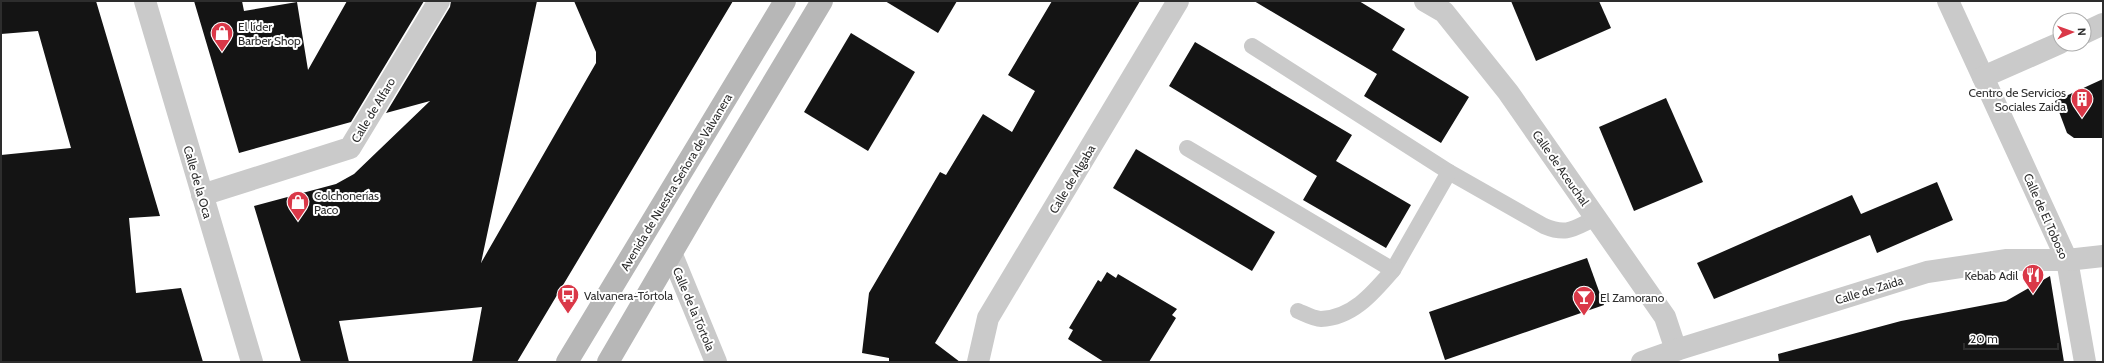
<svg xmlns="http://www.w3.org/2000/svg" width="2104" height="363" font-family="Cabin,sans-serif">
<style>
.building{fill:#141414}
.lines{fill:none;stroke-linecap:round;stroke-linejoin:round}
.service{stroke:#cacaca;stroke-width:16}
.minor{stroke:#cacaca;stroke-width:22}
.tertiary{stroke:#cacaca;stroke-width:22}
.secondary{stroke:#b7b7b7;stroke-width:22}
.labels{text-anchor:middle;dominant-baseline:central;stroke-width:4;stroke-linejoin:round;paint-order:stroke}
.poi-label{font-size:12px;fill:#2d2d2d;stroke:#fff;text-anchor:start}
.street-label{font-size:12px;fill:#2d2d2d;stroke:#fff}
</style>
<rect width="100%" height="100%" fill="#fff"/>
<g class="building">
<path d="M1,1H96L160,216L129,218L136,293L181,288L203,362H1V155L71,148L38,31L1,34Z"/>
<path d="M194,1H242L244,11L297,2L308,70L347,1H424L351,122L239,153Z"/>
<path d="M451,1H537L481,263L596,63V52L574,1H733L517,362H472L482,307L339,321L349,362H301L254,206L336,184L354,174L430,101L386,113L450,7Z"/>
<path d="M885,1H957L938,33Z"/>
<path d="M1052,1H1140L935,343L960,362H889V358L862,353L869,293L940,172L946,175L983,114L1012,132L1035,91L1008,75Z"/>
<path d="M1254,1H1359L1405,29L1392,50L1469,97L1441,143L1364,96L1377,74Z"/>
<path d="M1511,1H1599L1611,28L1536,61Z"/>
<path d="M851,33L915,72L868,151L804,112Z"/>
<path d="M1195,42L1352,135L1336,161L1411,205L1386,248L1303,200L1317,176L1169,86Z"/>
<path d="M2103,79V138H2074L2067,133L2055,101Z"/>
<path d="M1666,98L1703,182L1634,211L1599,127Z"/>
<path d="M1136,149L1275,232L1252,271L1113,188Z"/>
<path d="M1937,182L1953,220L1877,253L1870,235L1714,299L1697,263L1852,195L1861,214Z"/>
<path d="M1587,258L1604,305L1445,360L1429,312Z"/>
<path d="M1107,272L1116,278L1118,274L1177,309L1172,315L1176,318L1149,362H1104L1068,339L1073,330L1069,328L1098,280L1101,282Z"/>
<path d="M2050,276L2064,362H1779L1778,354L1901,321L2006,301Z"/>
</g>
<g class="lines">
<g class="service">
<path d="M1252,46L1449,172L1544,226C1568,236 1574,228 1596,218"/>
<path d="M1187,148L1393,270L1449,172"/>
<path d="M1298,311C1305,314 1314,319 1321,319C1353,318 1374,292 1393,270"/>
</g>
<g class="minor">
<path d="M1425,1L1444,12L1508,92L1665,317L1676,350"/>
<path d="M1948,1L2067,260L2085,362"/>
<path d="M2084,33L2103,24"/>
<path d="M1983,77L2060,43"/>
<path d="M202,195L350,148L439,1"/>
<path d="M672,255L716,362"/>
<path d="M978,362L988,318L1178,1"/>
<path d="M1642,362L1676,350L1927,272L2007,260H2067L2103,256"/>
</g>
<path class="tertiary" d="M145,1L252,362"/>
<g class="secondary">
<path d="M567,362L785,1"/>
<path d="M608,362L705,196L822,1"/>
</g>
</g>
<defs>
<g id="shop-pin" transform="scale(1.15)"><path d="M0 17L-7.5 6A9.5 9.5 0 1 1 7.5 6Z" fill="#da3848" stroke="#fff"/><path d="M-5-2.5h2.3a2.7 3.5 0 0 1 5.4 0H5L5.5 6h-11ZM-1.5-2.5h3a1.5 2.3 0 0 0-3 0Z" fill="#fff"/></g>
<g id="building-pin" transform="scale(1.15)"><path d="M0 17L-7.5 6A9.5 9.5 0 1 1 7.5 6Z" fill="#da3848" stroke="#fff"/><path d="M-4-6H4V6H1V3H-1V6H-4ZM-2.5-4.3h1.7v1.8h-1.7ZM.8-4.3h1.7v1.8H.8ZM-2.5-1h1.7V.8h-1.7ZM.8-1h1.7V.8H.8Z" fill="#fff"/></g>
<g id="restaurant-pin" transform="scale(1.15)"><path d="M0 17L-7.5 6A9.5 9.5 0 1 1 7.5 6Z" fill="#da3848" stroke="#fff"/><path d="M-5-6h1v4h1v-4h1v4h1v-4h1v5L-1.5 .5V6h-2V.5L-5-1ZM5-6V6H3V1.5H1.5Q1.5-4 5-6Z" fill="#fff"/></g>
<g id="bus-pin" transform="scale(1.15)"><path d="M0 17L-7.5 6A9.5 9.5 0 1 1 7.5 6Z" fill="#da3848" stroke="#fff"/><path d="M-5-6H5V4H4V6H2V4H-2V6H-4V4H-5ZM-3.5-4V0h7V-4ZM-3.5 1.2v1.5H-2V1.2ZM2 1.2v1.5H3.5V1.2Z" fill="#fff"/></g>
<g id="bar-pin" transform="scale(1.15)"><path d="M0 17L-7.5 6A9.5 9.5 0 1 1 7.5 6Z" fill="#da3848" stroke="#fff"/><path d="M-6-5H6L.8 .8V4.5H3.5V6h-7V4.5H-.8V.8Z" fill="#fff"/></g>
</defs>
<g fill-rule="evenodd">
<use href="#shop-pin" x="222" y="33"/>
<use href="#building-pin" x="2082" y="99"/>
<use href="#shop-pin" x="298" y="202"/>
<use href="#restaurant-pin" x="2033" y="275"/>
<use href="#bus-pin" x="568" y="295"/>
<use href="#bar-pin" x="1584" y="297"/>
</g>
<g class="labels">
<g class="poi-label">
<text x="238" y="26">El líder<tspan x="238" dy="14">Barber Shop</tspan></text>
<text x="2066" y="92" text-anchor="end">Centro de Servicios<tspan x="2066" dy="14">Sociales Zaida</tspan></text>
<text x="314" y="195">Colchonerías<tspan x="314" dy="14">Paco</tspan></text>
<text x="2018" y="275" text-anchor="end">Kebab Adil</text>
<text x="584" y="295">Valvanera-Tórtola</text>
<text x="1600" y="297">El Zamorano</text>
</g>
<g class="street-label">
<text transform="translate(373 110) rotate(-59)">Calle de Alfaro</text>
<text transform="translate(1561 168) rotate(55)">Calle de Aceuchal</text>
<text transform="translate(1072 179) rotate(-59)">Calle de Algaba</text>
<text transform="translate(198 182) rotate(74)">Calle de la Oca</text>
<text transform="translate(676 182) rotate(-59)">Avenida de Nuestra Señora de Valvanera</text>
<text transform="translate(2046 216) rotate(66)">Calle de El Toboso</text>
<text transform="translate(1869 290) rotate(-17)">Calle de Zaida</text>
<text transform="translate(694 309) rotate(67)">Calle de la Tórtola</text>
</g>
</g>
<rect width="2104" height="363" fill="none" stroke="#2d2d2d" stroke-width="4"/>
<g transform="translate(2072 32) rotate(88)"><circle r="19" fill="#ffffff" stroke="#ababab"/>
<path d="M0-3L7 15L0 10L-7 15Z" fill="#da3848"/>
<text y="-6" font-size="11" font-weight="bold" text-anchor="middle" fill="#2d2d2d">N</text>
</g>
<path d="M1964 343v6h94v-6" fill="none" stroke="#2d2d2d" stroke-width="2"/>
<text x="1970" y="343" font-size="12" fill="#2d2d2d" stroke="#ffffff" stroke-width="3" paint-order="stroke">20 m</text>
</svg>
